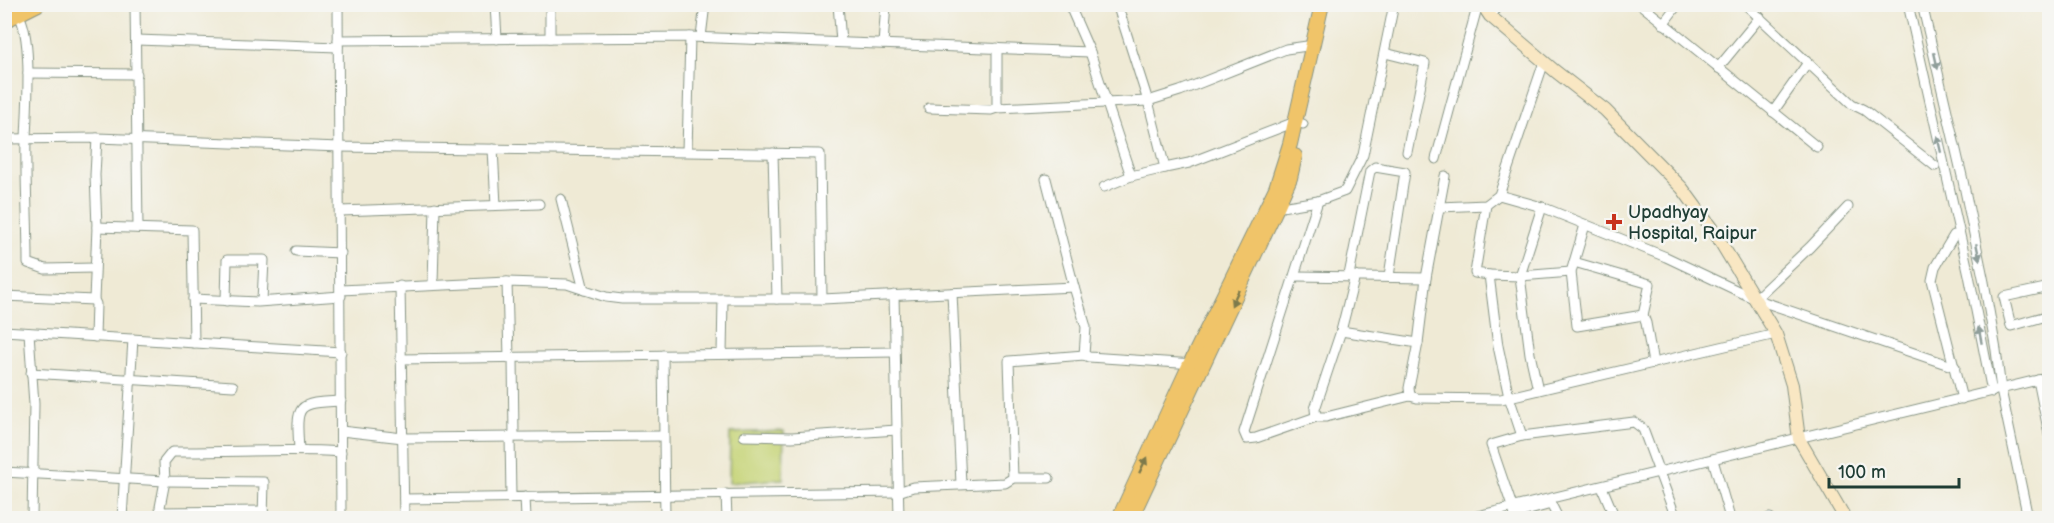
<svg xmlns="http://www.w3.org/2000/svg" width="2054" height="523" font-family="'Balsamiq Sans',sans-serif">
<style>
.green{fill:#c5d375;stroke:#728854;stroke-width:1.5}
.lines{fill:none;stroke-linecap:round;stroke-linejoin:round}
.street-casing{stroke:#879484;stroke-width:11}
.secondary-casing{stroke:#879484;stroke-width:14}
.primary-casing{stroke:#879484;stroke-width:16}
.street{stroke:#fff;stroke-width:9}
.secondary{stroke:#f9e7c3;stroke-width:12}
.primary{stroke:#f0c469;stroke-width:14}
.oneway{fill:#8f9e9a}
.oneway2{fill:#7d7a4c}
.poi-dot{fill:#c8321e;stroke:#f6f6f2;stroke-width:2}
.labels{text-anchor:middle;dominant-baseline:central;stroke-width:5;stroke-linejoin:round;paint-order:stroke}
.poi-label{font-size:18px;fill:#1f3d34;stroke:#f6f6f2;text-anchor:start}
</style>
<rect width="100%" height="100%" fill="#f6f6f2"/>
<filter id="ink" filterUnits="userSpaceOnUse"><feTurbulence type="fractalNoise" baseFrequency=".0167" numOctaves="2"/><feDisplacementMap in="SourceGraphic" scale="12" xChannelSelector="R" yChannelSelector="G"/><feConvolveMatrix kernelMatrix="1 2 1 2 8 2 1 2 1" color-interpolation-filters="sRGB"/></filter>
<filter id="wash" filterUnits="userSpaceOnUse"><feTurbulence type="fractalNoise" baseFrequency=".008" numOctaves="4" result="noise"/><feDisplacementMap in="SourceGraphic" scale="24" xChannelSelector="R" yChannelSelector="G"/><feGaussianBlur stdDeviation="1.35" result="paint"/><feColorMatrix in="noise" values="0 0 0 0 0 0 0 0 0 0 0 0 0 0 0 0 0 1.4 0 .05"/><feComposite in="paint" operator="in"/></filter>
<g filter="url(#wash)">
<rect width="100%" height="100%" fill="#efead5"/>
<path class="green" d="M784,431L783,479L729,483L730,433Z"/>
</g>
<g filter="url(#ink)">
<g class="lines">
<g class="street-casing">
<g id="street">
<path d="M135,4L138,228"/>
<path d="M338,4L341,518"/>
<path d="M495,4L497,39"/>
<path d="M550,4V38"/>
<path d="M838,4L841,42"/>
<path d="M1069,4L1090,52L1131,176L1165,168"/>
<path d="M1117,4L1148,101L1165,168L1189,163L1295,122L1303,124"/>
<path d="M1640,4L1817,147"/>
<path d="M1745,4L1852,104L1864,110L1935,166"/>
<path d="M1908,4L1969,275L1992,392"/>
<path d="M1922,4L1962,176L1984,282L1996,350L2001,390L2028,518"/>
<path d="M18,14C33,35 27,110 26,138C25,179 28,221 28,263L45,269L94,268"/>
<path d="M1490,16L1500,4"/>
<path d="M1663,24L1678,4"/>
<path d="M701,37L705,4"/>
<path d="M137,40L338,47"/>
<path d="M338,40L690,37L1090,52"/>
<path d="M883,44L886,4"/>
<path d="M997,48V108"/>
<path d="M1385,53L1425,63L1407,152"/>
<path d="M1718,68L1760,17"/>
<path d="M28,73L137,74"/>
<path d="M929,108L991,110L997,108L1148,101L1180,91L1286,49L1314,45"/>
<path d="M1773,112L1807,64"/>
<path d="M4,139L97,138L340,147L820,154L822,299"/>
<path d="M493,149L496,205"/>
<path d="M687,151L690,37"/>
<path d="M773,153L777,299"/>
<path d="M1436,159L1478,4"/>
<path d="M1046,179L1074,287L1086,327L1084,355"/>
<path d="M1104,187L1131,176"/>
<path d="M1499,195L1542,207L1666,257L1755,299L1955,367"/>
<path d="M561,199L584,290"/>
<path d="M1318,201L1244,432L1247,439L1256,438L1316,417H1326L1410,396L1417,398L1501,399L1776,334"/>
<path d="M1486,205L1475,273L1489,275L1498,346L1509,397L1522,436"/>
<path d="M1440,207L1486,205L1499,195L1544,62"/>
<path d="M1275,208L1318,201L1345,191L1363,155L1394,4"/>
<path d="M340,211L539,204"/>
<path d="M1585,225L1571,272L1577,326L1643,315"/>
<path d="M97,227L192,230L194,343"/>
<path d="M1954,235L1935,267L1932,280L1962,399"/>
<path d="M296,251L341,253"/>
<path d="M1574,262L1650,284L1643,315L1646,323L1653,363"/>
<path d="M1349,275L1370,171L1375,167L1405,172L1389,276"/>
<path d="M1489,275L1520,276L1571,272"/>
<path d="M1296,276L1426,278"/>
<path d="M507,282L509,358"/>
<path d="M433,284L435,207"/>
<path d="M400,286L404,518"/>
<path d="M2050,287L2004,297L2011,326L2050,315"/>
<path d="M341,290L507,282L567,284L606,297L622,299H822L1074,287"/>
<path d="M952,293L961,484"/>
<path d="M894,295L899,518"/>
<path d="M4,296L94,300"/>
<path d="M193,299L258,302L341,296"/>
<path d="M1755,299L1810,247L1848,207"/>
<path d="M226,301L227,260H264L262,301"/>
<path d="M4,331L341,352"/>
<path d="M1341,331L1418,343"/>
<path d="M29,333L34,404L32,518"/>
<path d="M95,337L96,304L94,300L97,227L95,175L97,138"/>
<path d="M722,354L723,299"/>
<path d="M663,355L665,518"/>
<path d="M513,358L514,436"/>
<path d="M401,359L895,352"/>
<path d="M31,373L233,386"/>
<path d="M2038,380L2050,439"/>
<path d="M1538,390L1530,354L1520,276L1542,207"/>
<path d="M1410,396L1409,388L1418,343L1426,278L1445,176"/>
<path d="M1316,417L1315,409L1341,331L1355,276"/>
<path d="M341,431L403,438L663,436"/>
<path d="M510,436L511,497"/>
<path d="M744,436L792,437L897,430"/>
<path d="M299,449C296,404 296,403 341,401"/>
<path d="M1713,460L1730,518"/>
<path d="M4,472L165,481L264,482L263,518"/>
<path d="M1013,478L1009,361L1084,355L1089,357L1194,364"/>
<path d="M1602,487L1615,518"/>
<path d="M726,494L727,518"/>
<path d="M525,497L526,518"/>
<path d="M404,499L898,492L913,487L1005,483L1013,478H1049"/>
<path d="M263,511L162,512L160,507L165,481L164,462L172,452C228,453 285,448 341,452"/>
<path d="M1515,514L1551,504L1558,518"/>
<path d="M122,518L133,339"/>
<path d="M1469,518L2050,377"/>
<path d="M1516,518L1491,445L1522,436L1634,422L1643,429L1676,518"/>
<path d="M1769,518H1770"/>
</g>
</g>
<g class="secondary-casing">
<path id="secondary" d="M1482,4L1490,16L1555,71L1605,110L1682,188L1715,233L1776,334L1792,385L1799,439L1845,518"/>
</g>
<g class="primary-casing">
<g id="primary">
<path d="M4,21L38,4"/>
<path d="M1119,518L1190,364L1276,188L1290,144L1322,4"/>
<path d="M1131,518L1277,207L1290,178L1295,156"/>
</g>
</g>
<use href="#street" class="street"/>
<use href="#secondary" class="secondary"/>
<use href="#primary" class="primary"/>
</g>
<defs><path id="oneway-solid" d="M-6-.8H1V-3.2L6.5 0L1 3.2V.8H-6Z" transform="scale(1.5)"/></defs>
<g class="oneway">
<use href="#oneway-solid" transform="translate(1936 61) rotate(77)"/>
<use href="#oneway-solid" transform="translate(1939 144) rotate(-103)"/>
<use href="#oneway-solid" transform="translate(1978 252) rotate(78)"/>
<use href="#oneway-solid" transform="translate(1980 335) rotate(-101)"/>
</g>
<g class="oneway2">
<use href="#oneway-solid" transform="translate(1235 298) rotate(115)"/>
<use href="#oneway-solid" transform="translate(1143 465) rotate(-65)"/>
</g>
</g>
<path class="poi-dot" d="M1611 213h6v6h6v6h-6v6h-6v-6h-6v-6h6z"/>
<g class="labels">
<g class="poi-label">
<text x="1628" y="212">Upadhyay<tspan x="1628" dy="21">Hospital, Raipur</tspan></text>
</g>
</g>
<rect width="2054" height="523" fill="none" stroke="#f6f6f2" stroke-width="24"/>
<path d="M1829 478v9h130v-9" fill="none" stroke="#1f3d34" stroke-width="3"/>
<text x="1838" y="478" font-size="18" fill="#1f3d34" stroke="#f6f6f2" stroke-width="4.5" paint-order="stroke">100 m</text>
</svg>
